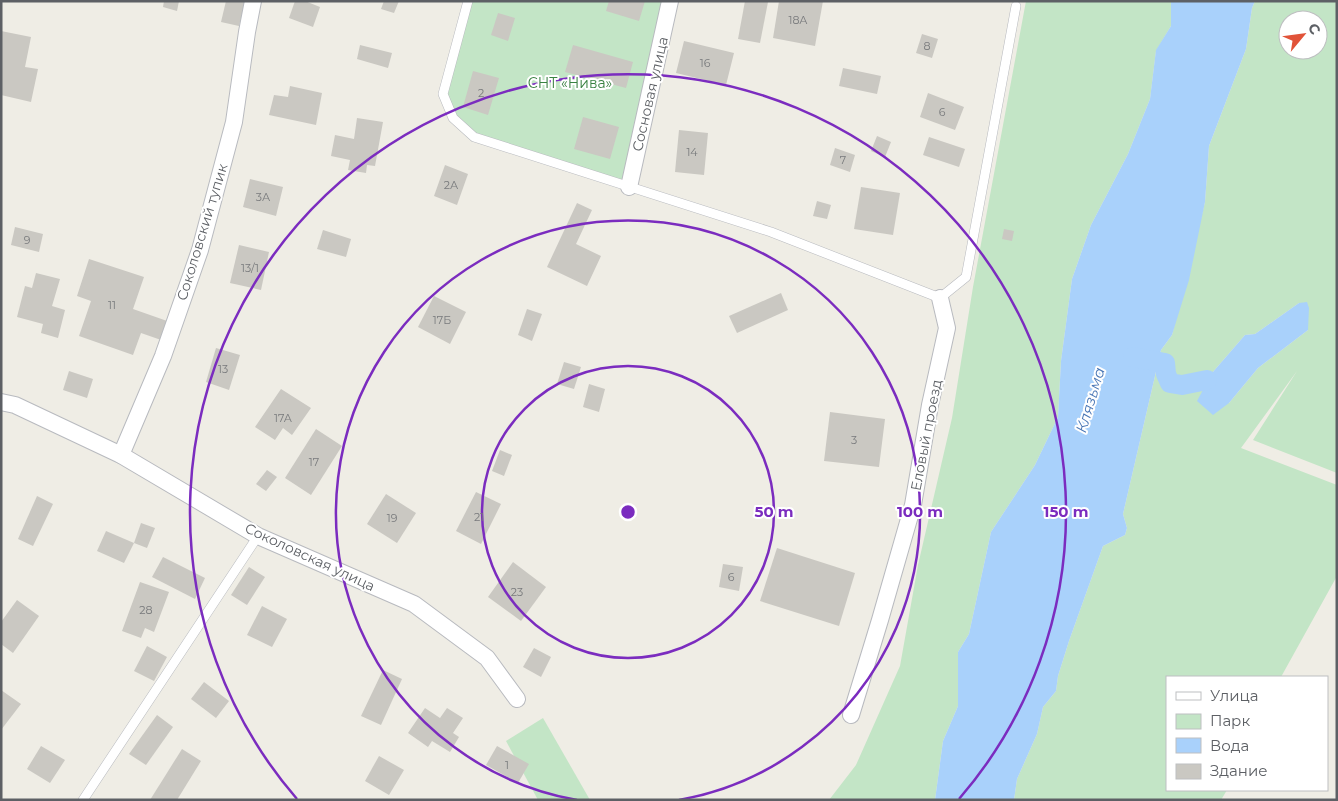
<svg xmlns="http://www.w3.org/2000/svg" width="1338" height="801" font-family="Montserrat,sans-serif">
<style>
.green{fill:#c3e5c6;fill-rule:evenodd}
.water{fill:#a9d1fb}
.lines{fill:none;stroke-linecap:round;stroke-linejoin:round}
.canal{stroke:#a9d1fb;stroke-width:20}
.building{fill:#cac8c2}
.lane-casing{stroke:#b8babf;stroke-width:10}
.street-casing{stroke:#b8babf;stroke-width:18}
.lane{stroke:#fff;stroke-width:9}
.street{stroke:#fff;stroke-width:16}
.ring{fill:none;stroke:#7b2cbf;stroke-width:2.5}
.labels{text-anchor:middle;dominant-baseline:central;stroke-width:4;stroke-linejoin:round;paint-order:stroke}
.number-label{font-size:11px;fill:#787a7c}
.park-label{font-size:14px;fill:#398141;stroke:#fff}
.street-label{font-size:14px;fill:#5d6065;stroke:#fff}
.water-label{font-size:15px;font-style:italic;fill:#4976b5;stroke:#fff}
.centre{fill:#7b2cbf;stroke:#fff;stroke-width:2.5}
.ring-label{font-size:15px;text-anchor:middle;font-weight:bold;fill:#7b2cbf;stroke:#fff;stroke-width:4;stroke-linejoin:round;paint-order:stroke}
</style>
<rect width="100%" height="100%" fill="#efede5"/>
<g class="green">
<path d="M468,1H670L629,187L474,137L453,118L443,94Z"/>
<path d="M1026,1H1171V26L1156,51L1150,99L1128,154L1091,225L1072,279L1061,361L1058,417L1035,465L991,532L969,634L958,652V706L943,741L935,800H829L856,765L900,666L918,565L952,418L973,287Z"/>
<path d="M1255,1H1337V473L1253,440L1297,371L1241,448L1337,485V576L1281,677H1167V790H1227L1221,800H1014L1017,779L1037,734L1043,707L1056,691L1058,676L1069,641L1103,546L1125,535L1127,528L1123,514L1161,350L1172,335L1205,202L1209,146L1246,49L1252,8ZM1288,20H1318V50H1288ZM1299,303L1308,330L1258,368L1229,403L1198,401L1212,373L1245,335L1255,334Z"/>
<path d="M543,718L590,800H538L506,741Z"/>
</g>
<g class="water">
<path d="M1171,1H1255L1252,8L1246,49L1209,146L1205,202L1189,280L1172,335L1161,350L1123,514L1127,528L1125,535L1103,546L1069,641L1058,676L1056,691L1043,707L1037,734L1017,779L1014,800H935L943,741L958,706V652L969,634L991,532L1035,465L1058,417L1061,361L1072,279L1091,225L1128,154L1150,99L1156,50L1171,26Z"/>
<path d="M1307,302L1309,308L1308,330L1258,368L1229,403L1213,415L1197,401L1212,373L1245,335L1255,334L1299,303Z"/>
</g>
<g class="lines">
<path class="canal" d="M1133,357L1165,363L1166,374L1170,383L1182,385L1207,380"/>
</g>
<g class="building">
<path d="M164,1H179L177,11L163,7Z"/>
<path d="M226,1H245L239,26L221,22Z"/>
<path d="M295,1H305L320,7L313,27L289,18Z"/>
<path d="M384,1H399L394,13L381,9Z"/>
<path d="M609,1H645L639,21L606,11Z"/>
<path d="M745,1L768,2L760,43L738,39Z"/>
<path d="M779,1H823L815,46L773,38Z"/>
<path d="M498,13L515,18L508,41L491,35Z"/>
<path d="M1,31L31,37L25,67L38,69L31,102L1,95Z"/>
<path d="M922,34L938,39L932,58L916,53Z"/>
<path d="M684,41L734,53L726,85L676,73Z"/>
<path d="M360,45L392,53L388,68L357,59Z"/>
<path d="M573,45L633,62L626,88L565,72Z"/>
<path d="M843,68L881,76L877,94L839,86Z"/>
<path d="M473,71L499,78L488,115L463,107Z"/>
<path d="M290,86L322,93L316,125L269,115L274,95L288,97Z"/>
<path d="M928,93L964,107L955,130L920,117Z"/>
<path d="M583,117L619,127L610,159L574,149Z"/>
<path d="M357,118L383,122L375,166L367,165L366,173L348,170L350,160L331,156L335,135L354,139Z"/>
<path d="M679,130L708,133L704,175L675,172Z"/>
<path d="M877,136L891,142L885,157L871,151Z"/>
<path d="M929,137L965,149L959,167L923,155Z"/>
<path d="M835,148L855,155L850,172L830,165Z"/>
<path d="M445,165L468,174L457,205L434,196Z"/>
<path d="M250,179L283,187L276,216L243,207Z"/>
<path d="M861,187L900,193L893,235L854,229Z"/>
<path d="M817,201L831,205L827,219L813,216Z"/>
<path d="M577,203L592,210L576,244L601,256L587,286L547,267Z"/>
<path d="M15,227L43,234L39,252L11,245Z"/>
<path d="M1004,229L1014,231L1012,241L1002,239Z"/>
<path d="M323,230L351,239L346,257L317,249Z"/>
<path d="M239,245L269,252L261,290L230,283Z"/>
<path d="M89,259L144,277L133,309L170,322L164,341L141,333L133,355L79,336L91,301L77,296Z"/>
<path d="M36,273L60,279L52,306L65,310L58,338L41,333L43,324L17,317L25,286L32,288Z"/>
<path d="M781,293L788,310L737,333L729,316Z"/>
<path d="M434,296L466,312L450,344L418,327Z"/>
<path d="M527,309L542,314L532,341L518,335Z"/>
<path d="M216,348L240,355L229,390L206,382Z"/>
<path d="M564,362L581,367L574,389L557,384Z"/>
<path d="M69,371L93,379L87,398L63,390Z"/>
<path d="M589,384L605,389L599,412L583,407Z"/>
<path d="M281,389L311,408L292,435L283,428L275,440L255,427Z"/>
<path d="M830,412L885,419L879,467L824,461Z"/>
<path d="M316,429L342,446L311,495L285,478Z"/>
<path d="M500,450L512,455L504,476L492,471Z"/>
<path d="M267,470L277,477L266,491L256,484Z"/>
<path d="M476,492L501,504L481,544L456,531Z"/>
<path d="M386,494L416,513L397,543L367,524Z"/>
<path d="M37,496L53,504L33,546L18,539Z"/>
<path d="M141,523L155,528L147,548L134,543Z"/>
<path d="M106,531L134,543L124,563L97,551Z"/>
<path d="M777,548L855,573L839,626L760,601Z"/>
<path d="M163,557L205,578L195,599L152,577Z"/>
<path d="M513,562L546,587L521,621L488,597Z"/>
<path d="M723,564L743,567L739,591L719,587Z"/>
<path d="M249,567L265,577L247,605L231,595Z"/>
<path d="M140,582L169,592L154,632L145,628L141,638L122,631Z"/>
<path d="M17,600L39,616L13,653L1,644V622Z"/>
<path d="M262,606L287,619L272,647L247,635Z"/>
<path d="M147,646L167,657L154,681L134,671Z"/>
<path d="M534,648L551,657L541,677L523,667Z"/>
<path d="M383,670L402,679L381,725L361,716Z"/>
<path d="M204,682L229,701L216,718L191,699Z"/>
<path d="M1,690L21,704L1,730Z"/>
<path d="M425,708L440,718L447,708L463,718L453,733L459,737L450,752L432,741L428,747L408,733Z"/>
<path d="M157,715L173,727L146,765L129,754Z"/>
<path d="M41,746L65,760L50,783L27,769Z"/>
<path d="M497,746L529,764L518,783L486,765Z"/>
<path d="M182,749L201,761L177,800H150Z"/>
<path d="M379,756L404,770L389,795L365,781Z"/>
</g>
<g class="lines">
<g class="lane-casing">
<g id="lane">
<path d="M468,1L443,94L453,118L474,137L771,232L940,298L966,277L1016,6"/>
<path d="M83,800L258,536"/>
</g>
</g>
<g class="street-casing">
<g id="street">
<path d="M629,187L670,1"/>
<path d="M1,402L15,405L121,455L258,536L414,604L487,658L517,699"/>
<path d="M121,455L163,356L200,250L234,122L247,32L253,1"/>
<path d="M851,715L880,620L913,505L930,405L947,328L940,298"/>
</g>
</g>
<use href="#lane" class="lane"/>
<use href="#street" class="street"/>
</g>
<g class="ring">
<circle cx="628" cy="512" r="146"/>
<path d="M577 800A292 292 0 1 1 679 800"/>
<path d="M297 799A438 438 0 1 1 959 799"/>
</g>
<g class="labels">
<g class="number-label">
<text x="798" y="20">18А</text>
<text x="927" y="46">8</text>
<text x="705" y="63">16</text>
<text x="481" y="93">2</text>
<text x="942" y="112">6</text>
<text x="692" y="152">14</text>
<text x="843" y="160">7</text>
<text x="451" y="185">2А</text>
<text x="263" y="197">3А</text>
<text x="27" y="240">9</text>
<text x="250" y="268">13/1</text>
<text x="112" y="305">11</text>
<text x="442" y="320">17Б</text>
<text x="223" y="369">13</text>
<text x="283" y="418">17А</text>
<text x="854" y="440">3</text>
<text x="314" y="462">17</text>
<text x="479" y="517">21</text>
<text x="392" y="518">19</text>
<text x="731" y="577">6</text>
<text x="517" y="592">23</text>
<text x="146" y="610">28</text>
<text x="507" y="765">1</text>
</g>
<g class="park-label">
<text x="570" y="83">СНТ «Нива»</text>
</g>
<g class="street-label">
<text transform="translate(650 94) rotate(-77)">Сосновая улица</text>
<text transform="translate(202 232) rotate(-73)">Соколовский тупик</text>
<text transform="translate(926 435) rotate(-79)">Еловый проезд</text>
<text transform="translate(310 557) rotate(25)">Соколовская улица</text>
</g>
<g class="water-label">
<text transform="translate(1090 400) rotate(-73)">Клязьма</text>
</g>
</g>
<circle cx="628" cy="512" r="8" class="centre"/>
<g class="ring-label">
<text x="774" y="517">50 m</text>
<text x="920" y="517">100 m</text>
<text x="1066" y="517">150 m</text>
</g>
<rect width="1338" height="801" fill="none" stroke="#5d6065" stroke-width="5"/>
<rect x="1166" y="676" width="162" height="115" fill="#ffffff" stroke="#bebfc1"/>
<rect x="1176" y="692" width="25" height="8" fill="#ffffff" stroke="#bebfc1"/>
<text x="1210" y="701" font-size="15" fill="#5d6065">Улица</text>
<rect x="1176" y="714" width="25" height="15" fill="#c3e5c6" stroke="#bebfc1"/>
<text x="1210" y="726" font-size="15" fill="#5d6065">Парк</text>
<rect x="1176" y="738" width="25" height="15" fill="#a9d1fb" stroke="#bebfc1"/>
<text x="1210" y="751" font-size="15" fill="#5d6065">Вода</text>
<rect x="1176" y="764" width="25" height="15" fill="#cac8c2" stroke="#bebfc1"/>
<text x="1210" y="776" font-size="15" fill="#5d6065">Здание</text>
<g transform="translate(1303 35) rotate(61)"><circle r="24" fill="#ffffff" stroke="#bebfc1"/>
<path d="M0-4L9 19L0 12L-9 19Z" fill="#e15339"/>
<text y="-8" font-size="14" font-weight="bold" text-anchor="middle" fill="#5d6065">С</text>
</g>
</svg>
